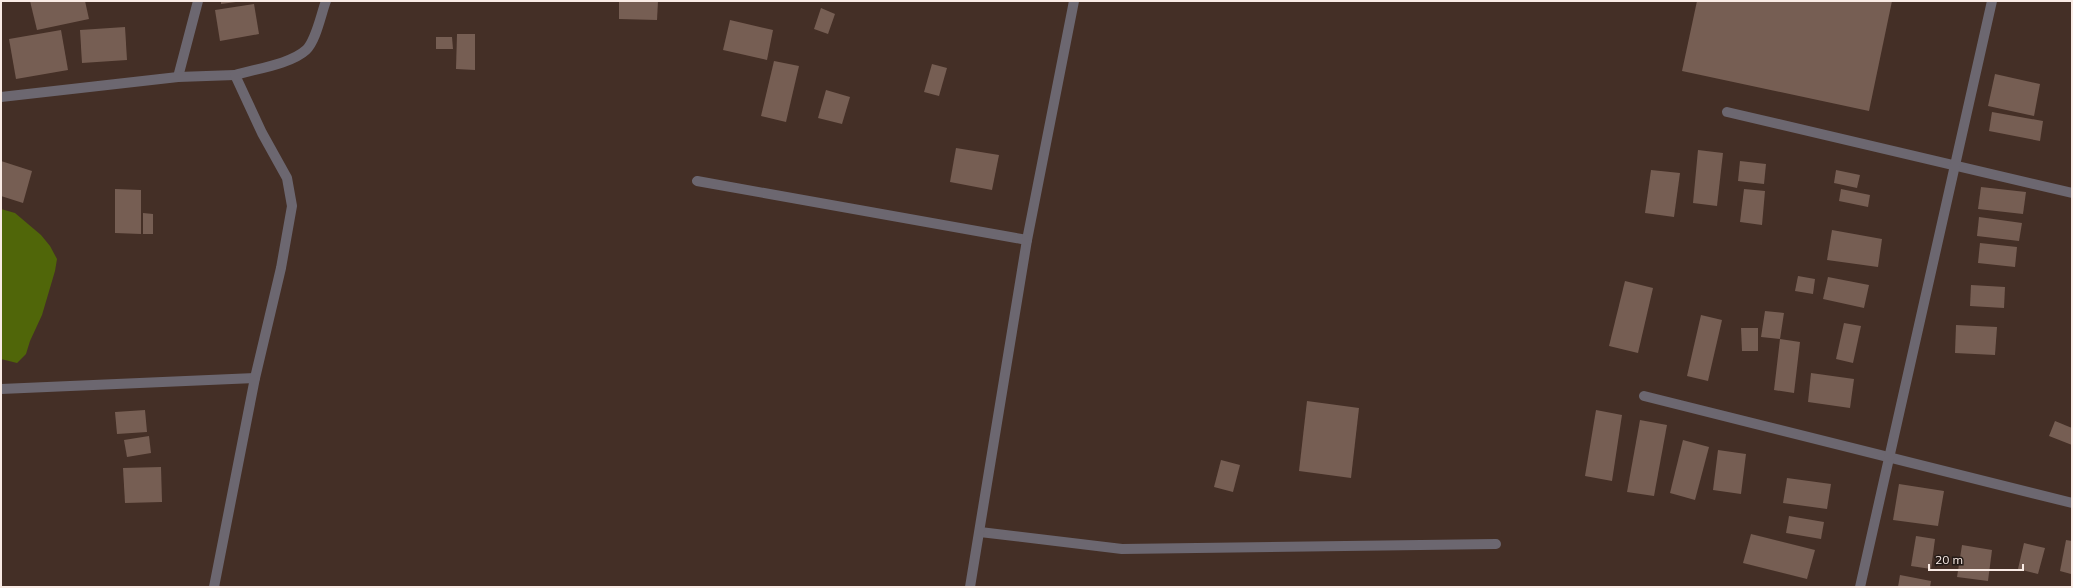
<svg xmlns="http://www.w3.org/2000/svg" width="2073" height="588" font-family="Mulish,sans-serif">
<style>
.green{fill:#506609}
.building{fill:#765e53}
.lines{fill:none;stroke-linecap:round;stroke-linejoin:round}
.street{stroke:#6c6770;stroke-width:10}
</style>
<rect width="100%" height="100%" fill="#442f26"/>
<path class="green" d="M1,209L15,213L41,235L50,246L57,259L55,271L42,315L30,341L26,354L17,363L1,359Z"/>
<g class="building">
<path d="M30,1H85L89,19L37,30Z"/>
<path d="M221,1H236V2L221,4Z"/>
<path d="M619,1H658L657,20L619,19Z"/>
<path d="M1697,1H1892L1869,111L1682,71Z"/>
<path d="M254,4L259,34L220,41L215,10Z"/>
<path d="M821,8L835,14L828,34L814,29Z"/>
<path d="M730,20L773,30L767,60L723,50Z"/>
<path d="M125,27L127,60L82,63L80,30Z"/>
<path d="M61,30L68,70L16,79L9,39Z"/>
<path d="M457,34H475V70L456,69Z"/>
<path d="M436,37H452L453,49H436Z"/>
<path d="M774,61L799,66L786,122L761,116Z"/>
<path d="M932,64L947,68L939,96L924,92Z"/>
<path d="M1995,74L2040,84L2034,116L1988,106Z"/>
<path d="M826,90L850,97L842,124L818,118Z"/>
<path d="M1992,112L2043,121L2040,141L1989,131Z"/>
<path d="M956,148L999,155L992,190L950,182Z"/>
<path d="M1698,150L1723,153L1717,206L1693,203Z"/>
<path d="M1,161L32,171L23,203L1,196Z"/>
<path d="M1740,161L1766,164L1764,184L1738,181Z"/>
<path d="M1651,170L1680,173L1674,217L1645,213Z"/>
<path d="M1836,170L1860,175L1857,188L1834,183Z"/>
<path d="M1981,187L2026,192L2023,214L1978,209Z"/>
<path d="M115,189L141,190V234L115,233Z"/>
<path d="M1744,189L1765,191L1762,225L1740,222Z"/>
<path d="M1841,189L1870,195L1868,207L1839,201Z"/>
<path d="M143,213L153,214V234H143Z"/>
<path d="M1979,217L2022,223L2019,241L1977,236Z"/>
<path d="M1832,230L1882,239L1878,267L1827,260Z"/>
<path d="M1980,243L2017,247L2015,267L1978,263Z"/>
<path d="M1798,276L1815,279L1813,294L1795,291Z"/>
<path d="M1828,277L1869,285L1864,308L1823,299Z"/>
<path d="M1625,281L1653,288L1638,353L1609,346Z"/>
<path d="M1971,285L2005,287L2004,308L1970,306Z"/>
<path d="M1765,311L1784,313L1780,339L1800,342L1794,393L1774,390L1780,339L1761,337Z"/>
<path d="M1701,315L1722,320L1708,381L1687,376Z"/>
<path d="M1844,323L1861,326L1853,363L1836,359Z"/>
<path d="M1956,325L1997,327L1995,355L1955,353Z"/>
<path d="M1741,328H1758V351H1742Z"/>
<path d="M1811,373L1854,379L1850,408L1808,402Z"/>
<path d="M1307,401L1359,408L1351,478L1299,471Z"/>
<path d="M145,410L147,432L117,434L115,412Z"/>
<path d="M1596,410L1622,415L1612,481L1585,476Z"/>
<path d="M1640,420L1667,425L1654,496L1627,492Z"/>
<path d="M2055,421L2072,428V445L2049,436Z"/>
<path d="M149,436L151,453L127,457L124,440Z"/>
<path d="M1683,440L1709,447L1695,500L1670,493Z"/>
<path d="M1718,450L1746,454L1741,494L1713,490Z"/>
<path d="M1221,460L1240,465L1233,492L1214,487Z"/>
<path d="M161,467L162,502L125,503L123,468Z"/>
<path d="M1787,478L1831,484L1827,509L1783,503Z"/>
<path d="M1899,484L1944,491L1938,526L1893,520Z"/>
<path d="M1789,516L1824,522L1821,539L1786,533Z"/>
<path d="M1751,534L1815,550L1807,579L1743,563Z"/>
<path d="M1916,536L1935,539L1931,569L1911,566Z"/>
<path d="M2066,540L2072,541L2071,574L2060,571Z"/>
<path d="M2024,543L2045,548L2038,574L2018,569Z"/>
<path d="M1962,545L1992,550L1988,581L1957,577Z"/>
<path d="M1900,575L1931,581L1930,587H1898Z"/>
</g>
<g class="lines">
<g class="street">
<path d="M178,77L198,1"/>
<path d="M1,97L178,77L235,75"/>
<path d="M1727,112L2072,193"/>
<path d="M697,181L1027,240"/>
<path d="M1,389L255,378"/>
<path d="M1644,396L2072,503"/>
<path d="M980,532L1122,549L1496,544"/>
<path d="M214,587L255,378L281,268L292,206L287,178L262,133L235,75C255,69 291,64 306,50C316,41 321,14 326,1"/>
<path d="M970,587L1027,240L1074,1"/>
<path d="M1860,587L1992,1"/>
</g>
</g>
<rect width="2073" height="588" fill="none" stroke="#f9ebe5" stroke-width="4"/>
<path d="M1929 564v6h94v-6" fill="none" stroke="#f9ebe5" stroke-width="2"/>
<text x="1935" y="564" font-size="12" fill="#f9ebe5" stroke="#241a16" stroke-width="3" paint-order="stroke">20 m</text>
</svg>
